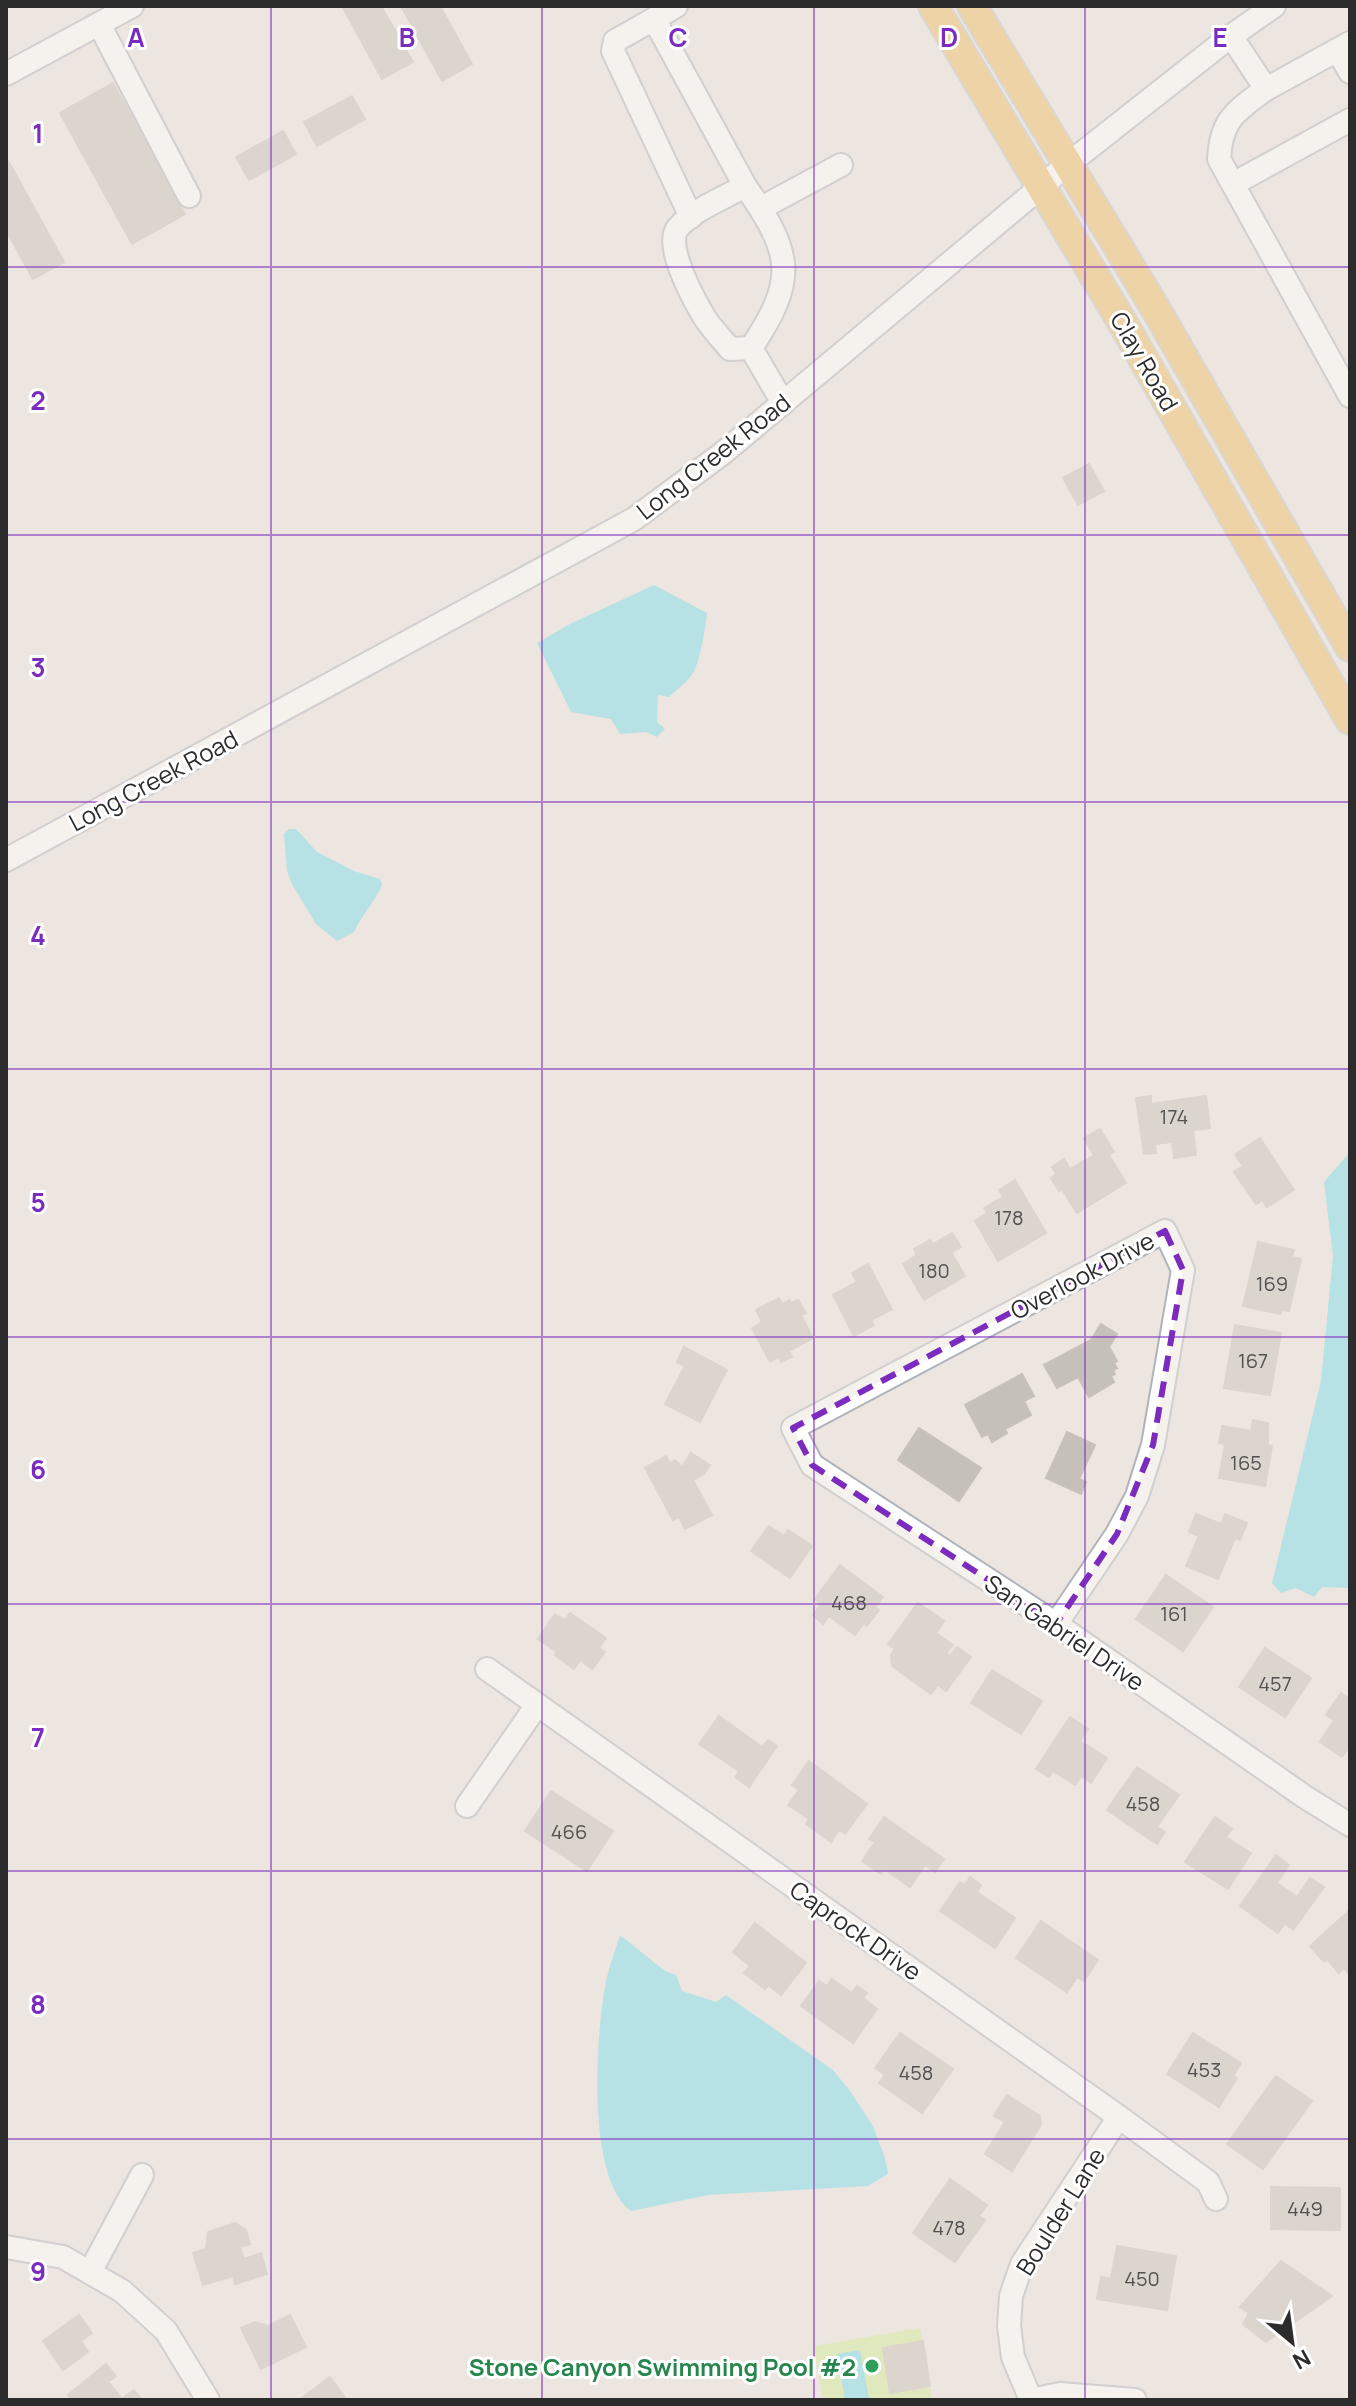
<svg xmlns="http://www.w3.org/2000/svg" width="1356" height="2406" font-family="Manrope,sans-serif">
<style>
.pitch{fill:#d1ea98}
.water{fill:#73dcee}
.building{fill:#c6c0ba;stroke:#c9c1b8;stroke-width:2}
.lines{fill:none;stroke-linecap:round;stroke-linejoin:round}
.minor-casing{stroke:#afb3bc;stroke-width:26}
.major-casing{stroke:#c4c4c4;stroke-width:32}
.minor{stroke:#fff;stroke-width:22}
.major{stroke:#efbd62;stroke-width:28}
.marked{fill:none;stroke:#7b2cbf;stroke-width:6;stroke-dasharray:16 10;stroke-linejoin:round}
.grid{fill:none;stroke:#7b2cbf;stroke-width:2;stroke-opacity:0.55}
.leisure-dot{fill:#2e9e5b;stroke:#fff;stroke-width:3}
.labels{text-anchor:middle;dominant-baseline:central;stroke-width:6;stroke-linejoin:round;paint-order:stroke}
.number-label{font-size:20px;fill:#525150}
.street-label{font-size:24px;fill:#2c2c2c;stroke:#fff}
.leisure-label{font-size:24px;font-weight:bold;fill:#27864d;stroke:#fff;text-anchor:end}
.grid-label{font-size:26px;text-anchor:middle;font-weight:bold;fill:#7b2cbf;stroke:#fff;stroke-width:6;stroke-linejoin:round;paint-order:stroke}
</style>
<rect width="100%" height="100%" fill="#ede5df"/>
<path class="pitch" d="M920,2328L932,2400H823L814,2346Z"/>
<g class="water">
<path d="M654,585L707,613C706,626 699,666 692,675C686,683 676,690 669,697L658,695L657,722L665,729L657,737L646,732L620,734L611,719L571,712L537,643L570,624Z"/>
<path d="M289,829H296L317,852L354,871L380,879L382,885C375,902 362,914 354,932L337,941L316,924L292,884L287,871L284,834Z"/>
<path d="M1350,1152V1588L1322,1587L1314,1597L1296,1588L1281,1593L1272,1583L1321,1381L1333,1256L1324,1182Z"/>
<path d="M620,1935L665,1971L676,1975L682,1991L716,2002L726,1995L833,2070L850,2091L873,2126L885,2158L888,2174L868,2186L708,2195L631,2211C585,2178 596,2028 607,1977C610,1963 616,1949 620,1935Z"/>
<path d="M860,2350L869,2399L845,2400L837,2354Z"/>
</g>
<g class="building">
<path d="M342,6H381L413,62L382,79Z"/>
<path d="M401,6H440L472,64L442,81Z"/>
<path d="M113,83L185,214L132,244L60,113Z"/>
<path d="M352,96L365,119L317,146L304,122Z"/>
<path d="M283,131L296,154L249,180L236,157Z"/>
<path d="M6,157L64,262L33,279L6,230Z"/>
<path d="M1089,464L1104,491L1078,505L1063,478Z"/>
<path d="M1151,1096V1104L1206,1096L1210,1128L1193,1130L1196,1155L1174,1158L1172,1142L1155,1144L1156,1153L1144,1154L1136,1098Z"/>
<path d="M1100,1129L1114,1152L1109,1155L1126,1183L1077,1213L1062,1189L1059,1191L1051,1178L1056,1174L1052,1167L1064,1159L1070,1169L1094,1155L1084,1138Z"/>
<path d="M1260,1138L1294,1190L1267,1207L1262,1200L1256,1204L1234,1172L1243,1166L1235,1155Z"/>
<path d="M1015,1180L1046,1233L998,1261L975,1221L987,1213L984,1208L1003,1197L999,1190Z"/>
<path d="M952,1233L961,1247L951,1252L965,1276L924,1300L903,1264L917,1255L914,1249L930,1240L933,1244Z"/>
<path d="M1258,1242L1294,1250L1292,1257L1301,1259L1289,1311L1283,1310L1280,1314L1243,1306Z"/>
<path d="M868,1264L892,1309L871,1320L874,1325L854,1336L833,1295L857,1282L852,1273Z"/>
<path d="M779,1298L782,1304L789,1300L791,1303L798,1300L806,1313L801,1315L813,1338L789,1351L792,1357L781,1362L779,1357L770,1362L752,1328L762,1322L756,1310Z"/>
<path d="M1101,1324L1117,1334L1109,1347L1117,1361L1114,1363L1117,1368L1113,1370L1115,1374L1111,1376L1114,1382L1089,1397L1078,1377L1057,1388L1044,1365L1091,1340Z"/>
<path d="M1235,1325L1281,1333L1270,1395L1224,1388Z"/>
<path d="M684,1347L727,1370L700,1422L665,1404L685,1366L677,1362Z"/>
<path d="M1022,1374L1034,1396L1024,1401L1031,1415L1005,1429L1007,1433L992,1442L988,1434L982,1437L965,1405Z"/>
<path d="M1253,1420L1268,1423V1445L1272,1446L1265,1486L1219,1478L1225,1444L1219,1443L1222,1426L1251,1431Z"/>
<path d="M919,1428L981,1468L959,1501L898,1460Z"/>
<path d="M1067,1432L1095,1445L1079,1479L1086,1482L1081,1494L1046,1478Z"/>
<path d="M691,1453L710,1465L704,1474L693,1480L712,1515L685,1529L679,1517L673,1520L645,1468L666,1456L670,1463L675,1460L682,1467Z"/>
<path d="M1196,1514L1221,1524L1225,1514L1247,1523L1240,1540L1235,1538L1218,1579L1186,1566L1199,1536L1189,1532Z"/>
<path d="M769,1526L784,1536L788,1530L812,1546L790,1578L751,1551Z"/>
<path d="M840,1565L883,1597L875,1607L879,1610L867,1626L864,1623L855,1635L829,1616L823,1624L813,1615L821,1604L815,1599Z"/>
<path d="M1166,1575L1213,1607L1183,1651L1136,1619Z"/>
<path d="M918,1603L944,1621L936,1633L953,1645L946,1653L950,1656L957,1647L971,1657L946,1691L938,1685L931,1694L892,1666L891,1655L895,1649L888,1644Z"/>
<path d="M570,1613L606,1638L599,1648L605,1652L592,1669L580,1660L574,1669L555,1655L557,1652L538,1639L555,1614L565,1620Z"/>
<path d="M1265,1648L1311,1678L1285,1717L1239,1687Z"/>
<path d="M992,1670L1042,1701L1021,1734L971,1703Z"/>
<path d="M1341,1693L1350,1699V1746L1342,1757L1320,1742L1334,1720L1326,1715Z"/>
<path d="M719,1716L762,1747L768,1740L777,1746L749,1787L735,1777L739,1771L699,1744Z"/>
<path d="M1070,1717L1088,1729L1080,1741L1107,1758L1091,1783L1081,1776L1075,1785L1053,1771L1049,1777L1036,1769Z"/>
<path d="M809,1761L867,1804L845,1834L839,1830L831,1842L806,1824L809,1819L788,1805L799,1790L792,1785Z"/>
<path d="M1137,1767L1179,1795L1157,1827L1165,1832L1157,1844L1107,1810Z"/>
<path d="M551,1791L613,1831L587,1871L525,1831Z"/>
<path d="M884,1817L944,1859L935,1872L925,1865L910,1887L884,1869L881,1874L862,1861L875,1842L869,1839Z"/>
<path d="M1215,1817L1232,1829L1226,1837L1251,1853L1228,1889L1185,1862Z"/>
<path d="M1276,1855L1289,1865L1277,1883L1297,1897L1310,1878L1324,1887L1293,1930L1285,1923L1278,1933L1240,1906Z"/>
<path d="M970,1877L981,1885L977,1892L1015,1918L995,1948L940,1911L960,1882L965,1885Z"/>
<path d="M1350,1910V1973L1349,1974L1344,1968L1339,1973L1327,1959L1324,1962L1310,1946Z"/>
<path d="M1041,1921L1098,1960L1084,1981L1077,1977L1067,1992L1016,1958Z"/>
<path d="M755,1923L806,1963L781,1995L768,1985L765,1989L744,1973L750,1966L733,1952Z"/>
<path d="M832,1979L852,1993L857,1986L867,1993L863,1998L877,2009L853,2043L801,2006L819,1981L827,1986Z"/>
<path d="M900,2033L953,2069L922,2113L879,2083L885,2075L875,2068Z"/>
<path d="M1193,2033L1241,2063L1233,2076L1237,2078L1219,2107L1167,2074Z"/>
<path d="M1276,2076L1312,2101L1263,2169L1227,2144Z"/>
<path d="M1007,2095L1040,2116L1041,2125L1012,2171L985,2154L1005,2122L994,2116Z"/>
<path d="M950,2179L987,2205L979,2216L985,2220L955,2262L913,2233Z"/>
<path d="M1271,2187L1340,2188V2230L1271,2229Z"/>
<path d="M235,2223L246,2230L250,2244L240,2247L244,2259L261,2253L267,2274L235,2284L233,2276L203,2285L193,2253L206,2249L208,2232Z"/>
<path d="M1117,2246L1176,2256L1167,2310L1097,2299L1101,2277L1111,2279Z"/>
<path d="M1281,2261L1332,2296L1266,2342L1243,2324L1249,2313L1240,2307Z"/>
<path d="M79,2315L92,2333L81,2341L88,2352L63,2370L43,2341Z"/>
<path d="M290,2315L306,2347L261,2369L241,2328L255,2322L268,2326Z"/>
<path d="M923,2341L930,2386L890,2393L883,2348Z"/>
<path d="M106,2364L116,2376L108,2382L122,2399L134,2390L142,2400H71L68,2395Z"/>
<path d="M330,2377L347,2400H299Z"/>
</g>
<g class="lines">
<g class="minor-casing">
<g id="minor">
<path d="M654,19L676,6"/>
<path d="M99,24L189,196"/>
<path d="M1231,36L1266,89L1350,43"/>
<path d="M1337,50L1350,72"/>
<path d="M6,74L132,6"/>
<path d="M1266,89C1236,111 1221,119 1219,159L1350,396"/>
<path d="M1233,184L1350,120"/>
<path d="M745,186C724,198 692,210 677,229C665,246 693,298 703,315C710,327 721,338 730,349L751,348"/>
<path d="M761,208L841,165"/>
<path d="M691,217L613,51L615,41L654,19L745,186C793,254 797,279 751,348"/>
<path d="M751,348L783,403"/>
<path d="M6,860L634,519L723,453L1067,165L1227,39L1274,6"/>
<path d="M1056,1624L1117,1534L1137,1496L1153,1445L1183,1270L1165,1231L793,1428L812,1465L1056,1624L1305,1797L1350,1825"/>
<path d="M487,1669L1119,2117L1208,2182L1216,2199"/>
<path d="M467,1806L537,1705"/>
<path d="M1119,2117L1022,2264L1011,2296L1009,2326L1013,2357L1031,2400L1060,2394L1135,2400"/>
<path d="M6,2247L63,2257L122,2291L166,2331L208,2400"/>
<path d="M90,2272L142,2175"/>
</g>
</g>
<g class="major-casing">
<g id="major">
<path d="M933,6L1125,327L1350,720"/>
<path d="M972,6L1154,306L1350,647"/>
</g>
</g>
<use href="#minor" class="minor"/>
<use href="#major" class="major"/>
</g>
<path d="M0 0H1356V2406H0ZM1165,1231L1183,1270L1153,1445L1117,1534L1056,1624L812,1465L793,1428Z" fill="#ede5df" fill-opacity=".55" fill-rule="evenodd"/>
<path class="marked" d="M1165,1231L1183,1270L1153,1445L1117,1534L1056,1624L812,1465L793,1428Z"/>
<path class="grid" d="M271,6V2400M542,6V2400M814,6V2400M1085,6V2400M6,267H1350M6,535H1350M6,802H1350M6,1069H1350M6,1337H1350M6,1604H1350M6,1871H1350M6,2139H1350"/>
<circle class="leisure-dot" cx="872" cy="2366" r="8"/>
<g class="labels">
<g class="number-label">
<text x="1174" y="1116">174</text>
<text x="1009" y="1217">178</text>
<text x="934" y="1270">180</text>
<text x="1272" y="1283">169</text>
<text x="1253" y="1360">167</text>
<text x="1246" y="1462">165</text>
<text x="849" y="1602">468</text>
<text x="1174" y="1613">161</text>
<text x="1275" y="1683">457</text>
<text x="1143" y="1803">458</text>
<text x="569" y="1831">466</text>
<text x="1204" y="2069">453</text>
<text x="916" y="2072">458</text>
<text x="1305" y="2208">449</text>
<text x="949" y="2227">478</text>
<text x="1142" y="2278">450</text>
</g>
<g class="street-label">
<text transform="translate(1145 361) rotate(60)">Clay Road</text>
<text transform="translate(713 456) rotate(-38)">Long Creek Road</text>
<text transform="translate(153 780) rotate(-28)">Long Creek Road</text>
<text transform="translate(1082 1275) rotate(-28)">Overlook Drive</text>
<text transform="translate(1065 1632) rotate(34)">San Gabriel Drive</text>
<text transform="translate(856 1930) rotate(35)">Caprock Drive</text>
<text transform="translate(1060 2211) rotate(-58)">Boulder Lane</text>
</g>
<g class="leisure-label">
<text x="856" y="2366">Stone Canyon Swimming Pool #2</text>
</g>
</g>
<g class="grid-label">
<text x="136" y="47">A</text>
<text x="407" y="47">B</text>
<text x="678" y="47">C</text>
<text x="949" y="47">D</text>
<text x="1220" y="47">E</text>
<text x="38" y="143">1</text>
<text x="38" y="410">2</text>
<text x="38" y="677">3</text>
<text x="38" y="945">4</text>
<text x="38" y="1212">5</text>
<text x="38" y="1479">6</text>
<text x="38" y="1747">7</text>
<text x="38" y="2014">8</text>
<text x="38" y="2281">9</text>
</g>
<rect width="1356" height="2406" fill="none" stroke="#2c2c2c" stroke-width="16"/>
<g transform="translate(1292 2342) rotate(151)" stroke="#ffffff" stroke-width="6" paint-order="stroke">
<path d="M0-6L14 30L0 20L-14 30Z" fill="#2c2c2c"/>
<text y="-12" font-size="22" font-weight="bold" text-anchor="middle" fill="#2c2c2c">N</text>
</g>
</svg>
